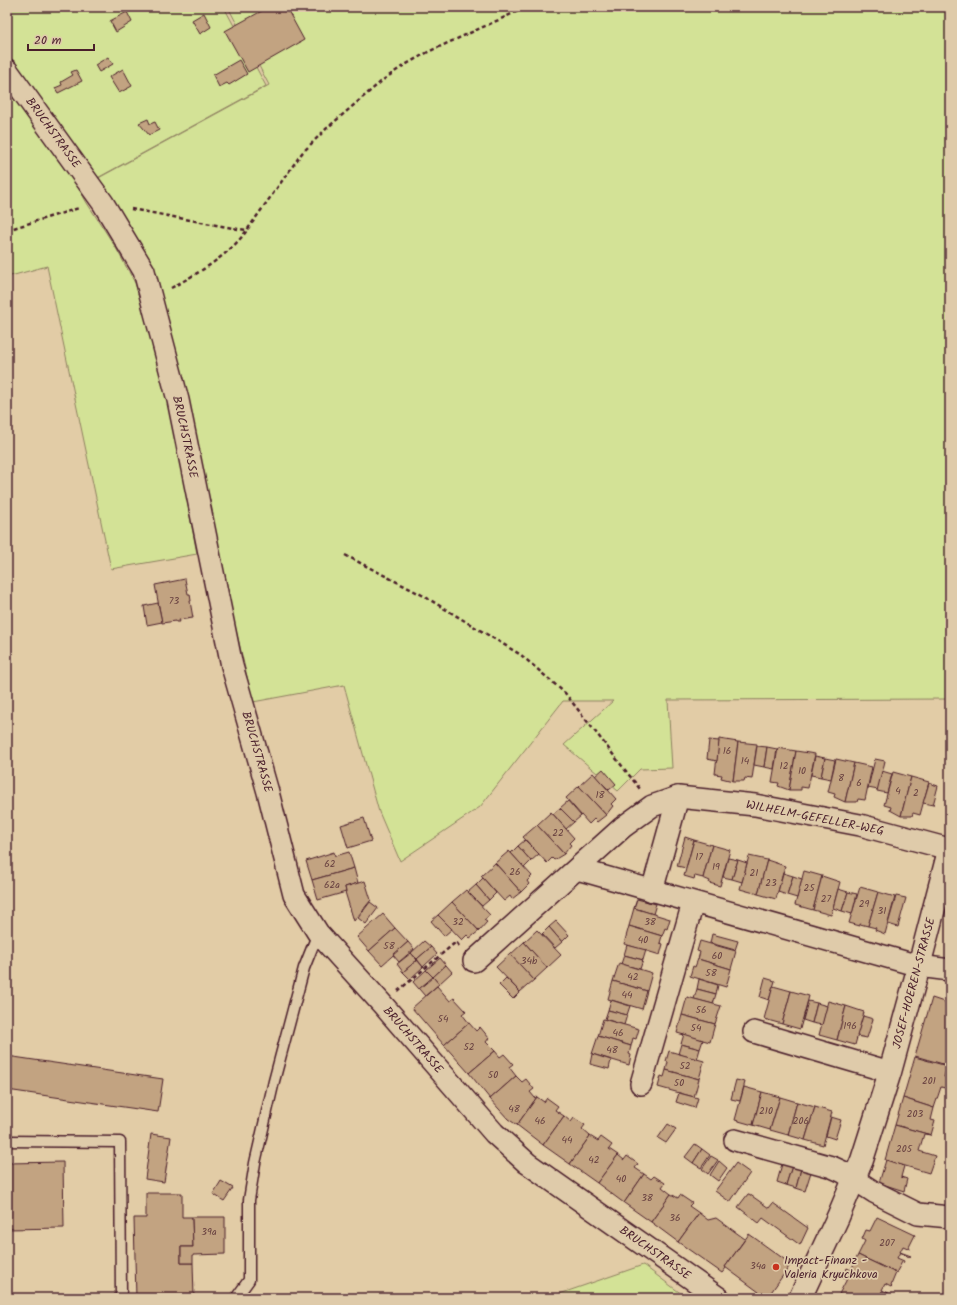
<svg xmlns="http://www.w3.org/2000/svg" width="957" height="1305" font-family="Kalam,sans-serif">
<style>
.green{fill:#d3e296;stroke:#8e8060}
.building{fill:#c2a381;stroke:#4a1f2b}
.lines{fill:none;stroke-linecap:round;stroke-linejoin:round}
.lane-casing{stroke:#4a1f2b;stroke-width:13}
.street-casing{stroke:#4a1f2b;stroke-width:24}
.secondary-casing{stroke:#4a1f2b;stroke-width:25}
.path{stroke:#4a1f2b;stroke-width:2.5;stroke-dasharray:4 3;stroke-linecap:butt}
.lane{stroke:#dfcbaa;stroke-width:10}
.street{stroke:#dfcbaa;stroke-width:21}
.secondary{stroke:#dfcbaa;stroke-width:22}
.poi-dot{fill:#c8321e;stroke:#dfcbaa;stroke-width:1.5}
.labels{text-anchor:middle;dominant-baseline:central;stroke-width:3.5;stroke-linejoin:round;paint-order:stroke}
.number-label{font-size:10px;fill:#684040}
.street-label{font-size:12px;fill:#4a1f2b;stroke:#dfcbaa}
.poi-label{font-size:12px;fill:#4a1f2b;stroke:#dfcbaa;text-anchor:start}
</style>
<rect width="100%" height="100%" fill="#e2cca6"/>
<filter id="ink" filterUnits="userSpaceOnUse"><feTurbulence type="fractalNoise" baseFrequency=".025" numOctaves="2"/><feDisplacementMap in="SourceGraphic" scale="8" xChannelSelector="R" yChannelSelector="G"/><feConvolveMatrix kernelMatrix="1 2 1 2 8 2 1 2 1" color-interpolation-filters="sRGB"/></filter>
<g filter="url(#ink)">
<g class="green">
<path d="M7,7H224L266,86L92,181L7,53Z"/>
<path d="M228,7H950V699L668,700L672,768L640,769L618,791L564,745L613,701H563L480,807L400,861L379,812L344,685L253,702L173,364L93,181L269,85Z"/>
<path d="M7,62L87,203L116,248L135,283L165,382L197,554L111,569L47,266L7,277Z"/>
<path d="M643,1265L687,1298H548Z"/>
</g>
<g class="building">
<path d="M269,7H286L304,40L248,72L225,31Z"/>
<path d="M127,12L132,22L116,32L110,21Z"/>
<path d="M204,13L211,27L200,34L192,20Z"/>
<path d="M108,57L113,64L99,72L95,65Z"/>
<path d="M239,60L247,74L229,85L227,83L219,87L213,75Z"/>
<path d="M123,69L132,86L119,93L109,77Z"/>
<path d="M76,70L82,81L58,93L55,88L62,85L61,82L73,75L71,72Z"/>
<path d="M148,119L150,124L155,122L159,130L149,135L139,123Z"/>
<path d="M185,579L188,594H190L191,601H190L193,618L179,620L180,622H176V621L162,623L155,585Z"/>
<path d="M158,603L162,622L147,625L144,606Z"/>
<path d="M719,739L738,742L733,781L721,778L722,775L715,774Z"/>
<path d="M709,740L719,741L717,761L707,759Z"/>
<path d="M738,742L757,744L752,779L745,778L744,781H733Z"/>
<path d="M757,746L767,747L764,767L754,765Z"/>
<path d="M767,747L777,749L774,769L764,767Z"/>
<path d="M778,748L796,751L789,790L778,786L779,783L772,782Z"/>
<path d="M796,751L815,754L808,788L801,787V790H789Z"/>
<path d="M815,756L825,758L821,777L811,775Z"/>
<path d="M825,758L835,760L831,779L821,777Z"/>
<path d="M836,759L854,763L845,802L834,797L835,794L828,792Z"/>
<path d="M875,759L885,761L878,790L868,788Z"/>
<path d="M854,763L872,767L865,800L858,799L857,802H845Z"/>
<path d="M603,769L616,784L609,790L595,776Z"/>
<path d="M882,771L892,774L887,793L877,791Z"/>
<path d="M893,772L911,777L901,816L890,810L891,807L884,805Z"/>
<path d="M593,773L616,799L611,804L613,806L606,815L579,786Z"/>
<path d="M911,777L929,782L920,815L913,813L912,816H901Z"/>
<path d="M929,783L938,786L933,805L923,803Z"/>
<path d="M579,786L606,815L597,822L594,819L589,824L566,798Z"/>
<path d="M568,801L581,816L574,822L560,808Z"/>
<path d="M560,808L574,822L566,829L553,814Z"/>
<path d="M551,812L574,838L569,843L571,845L564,854L537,825Z"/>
<path d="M364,818L371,841L348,848L341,825Z"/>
<path d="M537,825L564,854L554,860L552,858L547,863L523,837Z"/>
<path d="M685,837L694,840L686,868L677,866Z"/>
<path d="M525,840L539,854L531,861L518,846Z"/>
<path d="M694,840L712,845L703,878L695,876L694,879L684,876Z"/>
<path d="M712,845L730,850L720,886L709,883L710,881L703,878Z"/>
<path d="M518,846L531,861L524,868L511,853Z"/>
<path d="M509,851L532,876L527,881L529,884L521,892L495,863Z"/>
<path d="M334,852L335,856L349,852L354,868L312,880L306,861Z"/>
<path d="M749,856L767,860L758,894L740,889Z"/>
<path d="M728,858L738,860L732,879L723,877Z"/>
<path d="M738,860L747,863L742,882L732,879Z"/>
<path d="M767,860L785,866L776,899L758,894Z"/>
<path d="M495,863L521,892L512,899L510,896L504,901L481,876Z"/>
<path d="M354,868L358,883L345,887L346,892L318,900L312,880Z"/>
<path d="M804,871L822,876L813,910L795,905Z"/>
<path d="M783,873L793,876L787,895L778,892Z"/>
<path d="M793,876L802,879L797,898L787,895Z"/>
<path d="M822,876L840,882L831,915L813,910Z"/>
<path d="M483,878L496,893L489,900L476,885Z"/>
<path d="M365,881L371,900L354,921L345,892H346L345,887Z"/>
<path d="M476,885L489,900L482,906L468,892Z"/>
<path d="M860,887L878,892L868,926L860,924V926L849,923Z"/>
<path d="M838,889L848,892L842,911L833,908Z"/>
<path d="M466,890L490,915L484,920L487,922L479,931L452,902Z"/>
<path d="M848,892L857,894L852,914L842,911Z"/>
<path d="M878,892L895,897L885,934L875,930L876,928L868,926Z"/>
<path d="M896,896L906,898L898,927L888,924Z"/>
<path d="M637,899L656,904L653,914L634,908Z"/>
<path d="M370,902L378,908L366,924L358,918Z"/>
<path d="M452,902L479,931L470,938L467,935L462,940L438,915Z"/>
<path d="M634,908L670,919L667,929L665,928L662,936L629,926Z"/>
<path d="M383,914L395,928L369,951L357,937Z"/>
<path d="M438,915L452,929L444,936L431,921Z"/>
<path d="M556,921L569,935L562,942L549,927Z"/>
<path d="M629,926L662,936L660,943L663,944L660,955L624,944Z"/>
<path d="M549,927L562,942L555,948L542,934Z"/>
<path d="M395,928L408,942L382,965L369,951Z"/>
<path d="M537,930L561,955L547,968L524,942Z"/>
<path d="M712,934L738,941L735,950L710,943Z"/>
<path d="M424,941L431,947L417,959L411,953Z"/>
<path d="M700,941L736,951L731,969L698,959L700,952L697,951Z"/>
<path d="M408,942L414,949L399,962L393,955Z"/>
<path d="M524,942L547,968L534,980L510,955Z"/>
<path d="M627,945L646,950L643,960L624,955Z"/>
<path d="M431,947L437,954L423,967L417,959Z"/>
<path d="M411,953L417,960L403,972L397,964Z"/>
<path d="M510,954L534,980L520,992L496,967Z"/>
<path d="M624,955L643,960L640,969L621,964Z"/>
<path d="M440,958L446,965L433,977L426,970Z"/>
<path d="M698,959L731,969L726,987L690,976L693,966L695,967Z"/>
<path d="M417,960L423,967L410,979L403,972Z"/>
<path d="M619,963L652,973L647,991L613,981Z"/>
<path d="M446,965L452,972L439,984L433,977Z"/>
<path d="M426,970L433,977L419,989L413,982Z"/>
<path d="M433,977L439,984L425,996L419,989Z"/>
<path d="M506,978L520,992L513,999L499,985Z"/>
<path d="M765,978L775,981L769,1000L760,997Z"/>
<path d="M699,979L718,985L716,994L697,989Z"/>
<path d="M613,981L647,991L642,1009L608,999Z"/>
<path d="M437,986L450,1001L454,998L466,1011L462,1014L469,1023L444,1045L412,1008Z"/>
<path d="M773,986L791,991L782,1024L764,1019Z"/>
<path d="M697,989L716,994L713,1004L694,999Z"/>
<path d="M791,991L809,996L800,1029L782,1024Z"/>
<path d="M687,997L721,1006L715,1024L682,1015Z"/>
<path d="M932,998L950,1004V1066L915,1056Z"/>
<path d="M611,1000L630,1006L627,1015L608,1010Z"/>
<path d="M808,1001L817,1003L812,1023L803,1020Z"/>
<path d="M828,1001L846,1006L837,1040L819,1035Z"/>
<path d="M817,1003L827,1006L822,1025L812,1023Z"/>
<path d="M846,1006L864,1012L855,1045L837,1040Z"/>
<path d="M608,1010L627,1015L624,1025L605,1019Z"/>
<path d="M682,1015L715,1024L710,1042L677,1033Z"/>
<path d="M863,1016L873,1019L867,1038L857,1036Z"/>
<path d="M603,1019L639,1029L636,1039L633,1038L631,1046L598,1036Z"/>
<path d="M469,1023L476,1031L480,1027L489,1038L486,1042L495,1051L469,1073L444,1045Z"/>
<path d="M684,1034L703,1040L700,1049L681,1044Z"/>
<path d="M598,1036L631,1046L629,1054L631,1055L629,1065L592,1054Z"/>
<path d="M681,1044L700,1049L697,1059L678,1054Z"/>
<path d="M495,1051L500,1057L504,1054L513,1064L509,1067L516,1076L490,1099L469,1073Z"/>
<path d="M669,1051L704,1061L699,1079L666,1070L668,1062L666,1061Z"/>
<path d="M592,1054L611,1060L609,1069L590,1064Z"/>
<path d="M7,1056L163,1079L158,1112L7,1090Z"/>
<path d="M915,1057L947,1066L944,1077L950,1079L949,1089L941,1087L934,1108L903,1098Z"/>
<path d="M666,1070L699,1079L694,1097L658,1087L661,1076L664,1077Z"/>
<path d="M516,1076L522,1082L526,1079L534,1089L530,1092L535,1098L537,1097L517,1125L508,1119L490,1099Z"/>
<path d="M736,1080L745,1082L740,1101L731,1099Z"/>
<path d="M744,1087L762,1092L753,1125L735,1120Z"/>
<path d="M762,1092L780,1097L770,1130L753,1125Z"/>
<path d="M679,1093L698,1098L695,1108L676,1102Z"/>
<path d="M537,1097L544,1102L547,1098L558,1106L555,1110L564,1116L543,1145L517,1125Z"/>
<path d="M780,1097L797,1102L788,1135L770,1130Z"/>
<path d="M903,1098L934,1108L931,1120L935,1121L931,1135L895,1125Z"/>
<path d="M797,1102L815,1107L805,1140L788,1135Z"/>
<path d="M815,1107L832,1112L823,1145L805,1140Z"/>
<path d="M564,1116L571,1122L574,1118L585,1125L582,1129L590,1136L570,1164L543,1145Z"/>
<path d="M831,1117L841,1120L835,1139L826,1136Z"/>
<path d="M668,1124L676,1129L666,1143L658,1138Z"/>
<path d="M895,1125L931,1135L924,1134L919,1151L935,1156L929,1173L885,1160Z"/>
<path d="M151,1134L171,1137L164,1182L145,1179Z"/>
<path d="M590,1136L598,1141L601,1137L612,1145L609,1149L618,1155L597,1183L570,1164Z"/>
<path d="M695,1144L702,1149L693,1163L685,1157Z"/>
<path d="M702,1149L710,1155L701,1168L693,1163Z"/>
<path d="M618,1155L624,1160L627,1156L638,1164L635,1168L644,1174L624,1203L597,1183Z"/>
<path d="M711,1156L718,1160L708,1174L702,1169Z"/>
<path d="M886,1160L904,1166L901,1177L907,1179L904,1191L879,1183Z"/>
<path d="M719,1161L727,1168L718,1181L710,1175Z"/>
<path d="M63,1162L64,1228L7,1229V1163Z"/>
<path d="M736,1163L750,1173L730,1202L715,1191Z"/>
<path d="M782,1164L792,1166L786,1185L777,1182Z"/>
<path d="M792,1166L801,1169L796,1188L786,1185Z"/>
<path d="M801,1169L811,1172L805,1191L796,1188Z"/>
<path d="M644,1174L651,1179L654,1176L665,1183L662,1187L671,1194L651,1222L624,1203Z"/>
<path d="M221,1181L233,1188L224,1201L213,1194Z"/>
<path d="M146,1193H182V1217H192L193,1247H181V1263H193L194,1298H136L134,1218H146Z"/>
<path d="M671,1194L678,1198L680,1195L692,1203L689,1206L699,1213L678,1242L651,1222Z"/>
<path d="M748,1194H749L769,1208L773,1203L808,1228L800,1245L763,1218L759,1223L738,1207Z"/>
<path d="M699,1213L708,1220L716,1218L745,1239L725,1267L726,1268L722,1273L678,1242Z"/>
<path d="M192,1217H225V1254L193,1255V1263H181V1247H193Z"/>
<path d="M877,1217L915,1235L909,1247L910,1249L903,1246L900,1252L911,1256L909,1257L900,1252L897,1258L904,1261L903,1263L902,1262L896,1273L858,1255L865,1241L862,1239L866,1230L870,1231Z"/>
<path d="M749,1234L791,1264L767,1298L725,1267Z"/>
<path d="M858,1255L896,1273L891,1285L892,1286L891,1287L885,1284L882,1290L893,1295L892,1296L882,1291L879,1297L882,1298H847L839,1294L847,1279L843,1278L847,1268L851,1270Z"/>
</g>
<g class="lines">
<g class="lane-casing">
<g id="lane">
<path d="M7,1141L120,1142L121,1298"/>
<path d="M236,1298L249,1280V1200L255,1163L274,1081L304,968L318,933"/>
</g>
</g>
<g class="street-casing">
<g id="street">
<path d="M7,70L103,203L144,271L178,400L232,666L268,792L294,895L318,933L383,1005L494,1133L527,1163L719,1298"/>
<path d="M577,869L919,966L950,970"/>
<path d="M652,891L678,797"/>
<path d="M474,961L623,827L652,806L678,797L755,805L860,825L949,849"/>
<path d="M754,1032L890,1072"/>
<path d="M641,1084L693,903"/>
<path d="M735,1140L832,1167L843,1172L874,1192L918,1214L950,1217"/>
</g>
</g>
<g class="secondary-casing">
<path id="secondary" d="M800,1298L838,1217L862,1160L890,1072L919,966L950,847"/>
</g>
<g class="path">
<path d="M131,209L238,229L247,230L302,153L326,129L383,80L403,66L428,52L527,7"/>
<path d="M7,230L79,208"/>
<path d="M171,288C198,273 229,256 247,230"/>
<path d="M345,555L422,595L521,655L565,693L640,789"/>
<path d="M398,991L456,942L459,946"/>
</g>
<use href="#lane" class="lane"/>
<use href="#street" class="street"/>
<use href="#secondary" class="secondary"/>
</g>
</g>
<circle class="poi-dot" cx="776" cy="1267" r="4"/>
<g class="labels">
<g class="number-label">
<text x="174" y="601">73</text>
<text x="727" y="751">16</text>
<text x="745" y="761">14</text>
<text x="784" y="766">12</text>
<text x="802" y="771">10</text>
<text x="841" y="778">8</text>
<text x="859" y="783">6</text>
<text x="898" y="791">4</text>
<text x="916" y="793">2</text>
<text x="600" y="795">18</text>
<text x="558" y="833">22</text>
<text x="699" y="857">17</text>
<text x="330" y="864">62</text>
<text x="716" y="867">19</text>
<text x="515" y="872">26</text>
<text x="754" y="873">21</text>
<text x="771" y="883">23</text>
<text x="332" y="885">62a</text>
<text x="809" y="888">25</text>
<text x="826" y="899">27</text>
<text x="864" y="904">29</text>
<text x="882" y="911">31</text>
<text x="458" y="922">32</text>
<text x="650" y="922">38</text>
<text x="643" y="940">40</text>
<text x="389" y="946">58</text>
<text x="717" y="956">60</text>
<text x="529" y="961">34b</text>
<text x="711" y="973">58</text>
<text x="633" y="977">42</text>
<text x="627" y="995">44</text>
<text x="701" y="1010">56</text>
<text x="443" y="1019">54</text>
<text x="850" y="1026">196</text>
<text x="696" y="1028">54</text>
<text x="618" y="1033">46</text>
<text x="469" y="1047">52</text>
<text x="612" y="1050">48</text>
<text x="685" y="1066">52</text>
<text x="493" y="1075">50</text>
<text x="929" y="1081">201</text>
<text x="679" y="1083">50</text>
<text x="514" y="1109">48</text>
<text x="766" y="1111">210</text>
<text x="915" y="1114">203</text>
<text x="540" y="1121">46</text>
<text x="801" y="1121">206</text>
<text x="567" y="1140">44</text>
<text x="904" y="1149">205</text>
<text x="594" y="1160">42</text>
<text x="621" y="1179">40</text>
<text x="647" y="1198">38</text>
<text x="675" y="1218">36</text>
<text x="209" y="1232">39a</text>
<text x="887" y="1243">207</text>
<text x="758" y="1266">34a</text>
</g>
<g class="street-label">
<text transform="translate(53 133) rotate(54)">BRUCHSTRASSE</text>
<text transform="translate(185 437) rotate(78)">BRUCHSTRASSE</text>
<text transform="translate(257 752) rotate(74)">BRUCHSTRASSE</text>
<text transform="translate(815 818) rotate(11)">WILHELM-GEFELLER-WEG</text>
<text transform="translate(914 983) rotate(-75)">JOSEF-HOEREN-STRASSE</text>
<text transform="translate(413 1040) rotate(49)">BRUCHSTRASSE</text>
<text transform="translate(655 1253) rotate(35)">BRUCHSTRASSE</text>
</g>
<g class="poi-label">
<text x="784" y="1260">Impact-Finanz -<tspan x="784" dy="14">Valeria Kryuchkova</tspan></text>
</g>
</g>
<rect width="957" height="1305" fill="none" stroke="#dfcbaa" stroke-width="24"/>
<rect x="12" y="12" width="933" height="1281" fill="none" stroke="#4a1f2b" stroke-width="1.5" filter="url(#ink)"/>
<path d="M28 44v6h66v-6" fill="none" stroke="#4a1f2b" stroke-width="2"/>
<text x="34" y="44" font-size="12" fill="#4a1f2b" stroke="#dfcbaa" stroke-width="3" paint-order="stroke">20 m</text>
</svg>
